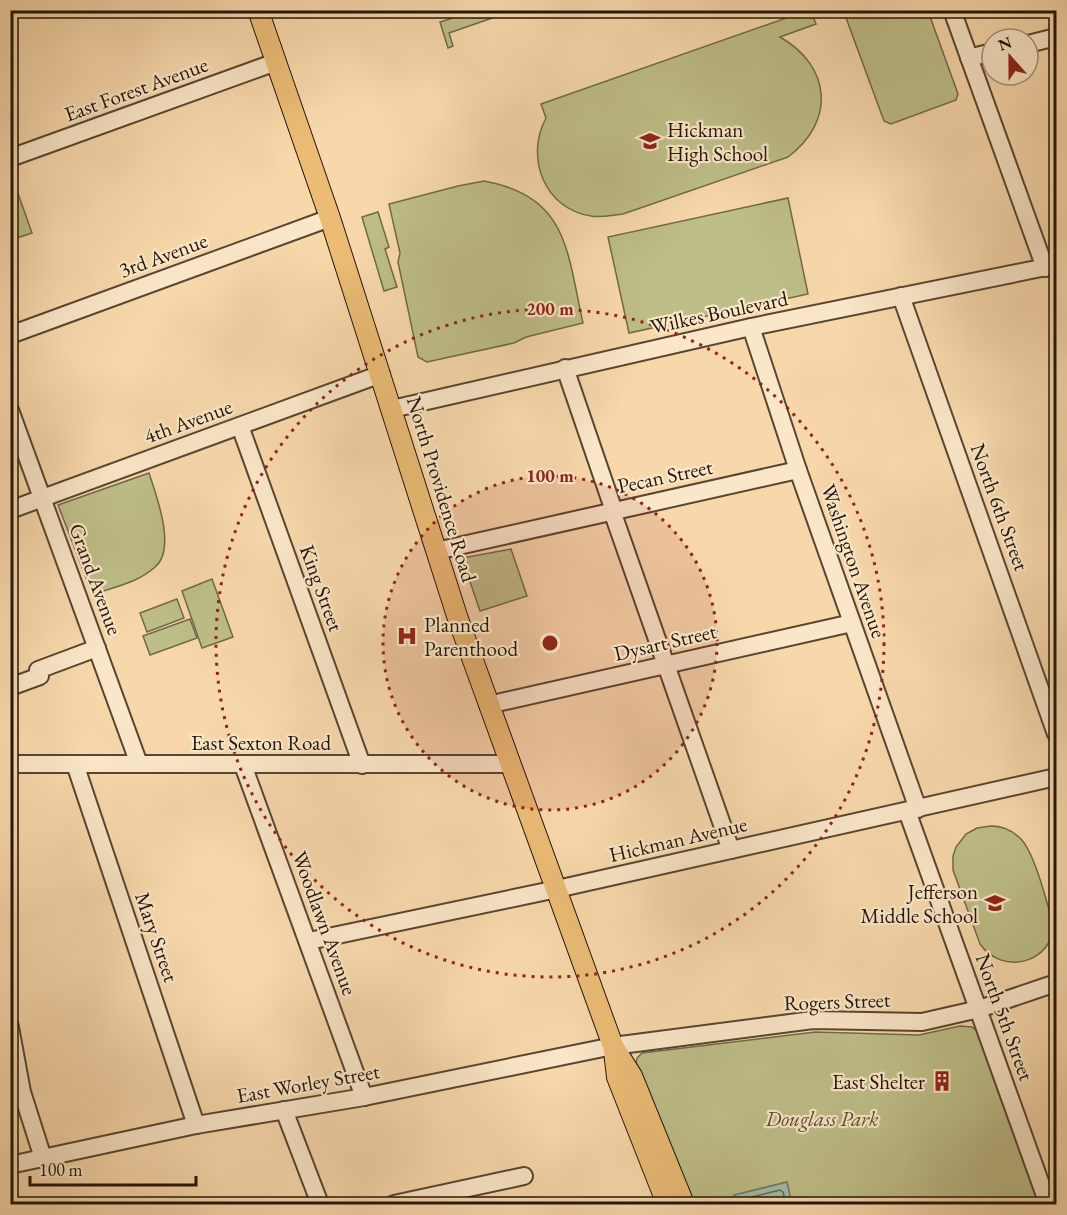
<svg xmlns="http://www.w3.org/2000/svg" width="1067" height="1215" font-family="'EB Garamond',serif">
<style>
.green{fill:#bebe88;stroke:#706948;stroke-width:1.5}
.water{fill:#9fbba3;stroke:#6d7865;stroke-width:1.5}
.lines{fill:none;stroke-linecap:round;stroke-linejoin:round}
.shore{stroke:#616856;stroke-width:1.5}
.minor-casing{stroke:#584532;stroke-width:20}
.major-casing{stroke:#231409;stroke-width:22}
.minor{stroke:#fae6c8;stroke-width:16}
.major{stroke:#ecbc76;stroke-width:20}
.ring{fill:none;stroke:#8f2418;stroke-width:3;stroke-dasharray:3 6}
.labels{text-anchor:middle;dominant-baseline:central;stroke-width:4.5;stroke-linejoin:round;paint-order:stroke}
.street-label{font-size:21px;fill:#231409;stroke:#fae6c8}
.poi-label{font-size:21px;fill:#231409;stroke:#fae6c8;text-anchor:start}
.park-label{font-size:21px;font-style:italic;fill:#595035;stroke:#fae6c8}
.centre{fill:#8f2418;stroke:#fae6c8;stroke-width:3}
.ring-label{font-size:18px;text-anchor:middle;font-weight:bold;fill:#8f2418;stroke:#fae6c8;stroke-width:4.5;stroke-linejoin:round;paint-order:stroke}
</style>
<rect width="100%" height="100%" fill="#f8d8ab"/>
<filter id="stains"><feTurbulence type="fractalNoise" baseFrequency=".00333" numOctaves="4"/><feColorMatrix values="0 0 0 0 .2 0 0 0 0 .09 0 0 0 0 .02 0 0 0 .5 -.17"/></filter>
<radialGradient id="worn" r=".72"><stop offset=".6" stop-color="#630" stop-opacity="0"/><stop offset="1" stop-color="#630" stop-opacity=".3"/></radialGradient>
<g class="green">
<path d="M809,10L811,11L816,24L780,37C831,66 836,121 788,157L623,214C612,215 602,218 591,216C544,209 525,157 546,118L541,104Z"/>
<path d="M847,10L928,11L958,94L956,100L891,124L884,121L845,15Z"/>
<path d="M474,11H496L498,16L449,33L453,46L448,48L440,22Z"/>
<path d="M10,171L32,233L11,240H10Z"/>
<path d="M484,181C569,196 567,253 583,323L526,337L514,343L427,362L418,357L398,262L400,253L389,204L458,186Z"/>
<path d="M788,198L808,294L629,333L608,237Z"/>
<path d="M378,212L389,247L385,249L397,287L384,291L362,217Z"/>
<path d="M149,473C156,495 177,549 155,567C140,581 119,586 100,592L90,588L58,505Z"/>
<path d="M511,549L527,596L480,611L462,558Z"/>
<path d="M212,579L233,637L202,648L182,591Z"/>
<path d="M177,599L184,618L147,632L140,613Z"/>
<path d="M190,619L197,638L150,655L143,636Z"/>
<path d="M991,826C1002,826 1013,831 1021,839C1035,854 1047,903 1053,924C1054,962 1003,977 980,944L953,870V856L956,847L966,834L977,828Z"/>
<path d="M960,1026L972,1027L977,1031L1039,1201L1028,1204H693L636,1063L637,1058L642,1053L815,1032L919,1035Z"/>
</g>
<path class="water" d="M787,1182L792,1204H736L734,1195Z"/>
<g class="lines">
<path class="shore" d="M742,1204L744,1199L780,1190L783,1192L786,1204"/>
<g class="minor-casing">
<g id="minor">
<path d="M952,10L1045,268"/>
<path d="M1028,44L1056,37"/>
<path d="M969,58L992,52"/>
<path d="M10,158L276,62"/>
<path d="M901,296L1056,734"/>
<path d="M751,327L798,470L918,809"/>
<path d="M10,335L330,218"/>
<path d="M565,368L614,511"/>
<path d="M392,409L751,327L1056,265"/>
<path d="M10,410L139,764"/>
<path d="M240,426L362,765"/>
<path d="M10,510L381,374"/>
<path d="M612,511L731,850"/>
<path d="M436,551L798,470"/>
<path d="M10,687L40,676L38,670L97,648"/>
<path d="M488,705L852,623"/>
<path d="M10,764H510"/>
<path d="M75,764L196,1125"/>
<path d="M243,765L364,1097"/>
<path d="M907,811L1048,1204"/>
<path d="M309,941L557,889L1056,777"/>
<path d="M10,1027L22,1092L43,1158"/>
<path d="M284,1110L320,1204"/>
<path d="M10,1165L196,1125L364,1097L613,1046L813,1020L922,1022L979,1009L1056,983"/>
<path d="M394,1204L524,1176"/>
</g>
</g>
<g class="major-casing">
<g id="major">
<path d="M258,10L330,218L458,619L613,1046L632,1076L684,1204"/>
<path d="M614,1051L617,1077L667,1204"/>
</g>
</g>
<use href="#minor" class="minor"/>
<use href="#major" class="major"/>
</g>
<circle cx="550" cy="643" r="167" fill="#8f2418" fill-opacity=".12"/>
<g class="ring">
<circle cx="550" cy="643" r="167"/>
<circle cx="550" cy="643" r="334"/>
</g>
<defs>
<g id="school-bare" transform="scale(1.62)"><path d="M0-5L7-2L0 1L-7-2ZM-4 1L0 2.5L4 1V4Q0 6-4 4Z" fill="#8f2418" stroke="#fae6c8" stroke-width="2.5" paint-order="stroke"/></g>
<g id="hospital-bare" transform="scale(1.62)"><path d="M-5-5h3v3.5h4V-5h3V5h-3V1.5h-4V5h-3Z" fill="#8f2418" stroke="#fae6c8" stroke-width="2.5" paint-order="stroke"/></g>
<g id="building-bare" transform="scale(1.62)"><path d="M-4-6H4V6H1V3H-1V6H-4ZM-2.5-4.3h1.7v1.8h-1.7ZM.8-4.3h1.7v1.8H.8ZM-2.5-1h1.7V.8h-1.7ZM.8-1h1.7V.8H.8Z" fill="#8f2418" stroke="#fae6c8" stroke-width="2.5" paint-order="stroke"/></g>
</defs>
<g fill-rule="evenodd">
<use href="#school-bare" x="650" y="141"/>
<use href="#hospital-bare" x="407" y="636"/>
<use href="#school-bare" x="995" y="903"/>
<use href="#building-bare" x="942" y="1081"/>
</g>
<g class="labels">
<g class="street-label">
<text transform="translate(136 89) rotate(-20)">East Forest Avenue</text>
<text transform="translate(163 255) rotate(-20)">3rd Avenue</text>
<text transform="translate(719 312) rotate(-12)">Wilkes Boulevard</text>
<text transform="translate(188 421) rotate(-20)">4th Avenue</text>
<text transform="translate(665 476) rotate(-12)">Pecan Street</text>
<text transform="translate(442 489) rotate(73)">North Providence Road</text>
<text transform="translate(1000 507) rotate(70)">North 6th Street</text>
<text transform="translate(854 561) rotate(71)">Washington Avenue</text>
<text transform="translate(96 579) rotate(70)">Grand Avenue</text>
<text transform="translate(322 588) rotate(70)">King Street</text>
<text transform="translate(665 642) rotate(-13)">Dysart Street</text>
<text x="261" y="742">East Sexton Road</text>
<text transform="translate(678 839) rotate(-13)">Hickman Avenue</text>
<text transform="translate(325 923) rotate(70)">Woodlawn Avenue</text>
<text transform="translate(157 937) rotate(71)">Mary Street</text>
<text transform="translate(837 1001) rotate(-2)">Rogers Street</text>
<text transform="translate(1005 1017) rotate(70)">North 5th Street</text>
<text transform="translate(308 1083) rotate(-10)">East Worley Street</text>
</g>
<g class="poi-label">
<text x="667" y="129">Hickman<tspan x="667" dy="24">High School</tspan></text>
<text x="424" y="624">Planned<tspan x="424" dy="24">Parenthood</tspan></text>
<text x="978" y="891" text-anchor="end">Jefferson<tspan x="978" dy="24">Middle School</tspan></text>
<text x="925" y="1081" text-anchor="end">East Shelter</text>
</g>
<g class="park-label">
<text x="822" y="1118">Douglass Park</text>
</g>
</g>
<circle cx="550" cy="643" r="9" class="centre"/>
<g class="ring-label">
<text x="550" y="315">200 m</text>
<text x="550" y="482">100 m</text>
</g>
<rect width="1067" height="1215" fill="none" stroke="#f8d8ab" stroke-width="36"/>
<rect x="12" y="12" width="1043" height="1191" fill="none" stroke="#231409" stroke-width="3"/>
<rect x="18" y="18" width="1031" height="1179" fill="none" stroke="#231409" stroke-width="1.5"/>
<g transform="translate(1010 57) rotate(339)"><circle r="28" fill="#fae6c8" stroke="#a4927c" stroke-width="1.5"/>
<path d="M0-4.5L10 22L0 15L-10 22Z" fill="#8f2418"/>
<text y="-9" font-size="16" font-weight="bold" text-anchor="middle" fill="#231409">N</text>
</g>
<path d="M30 1176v9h166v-9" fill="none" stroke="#231409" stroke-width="3"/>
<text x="39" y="1176" font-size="18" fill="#231409" stroke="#fae6c8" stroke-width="4.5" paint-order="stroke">100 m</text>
<rect width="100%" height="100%" filter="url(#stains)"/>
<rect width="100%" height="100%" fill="url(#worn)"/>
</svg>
